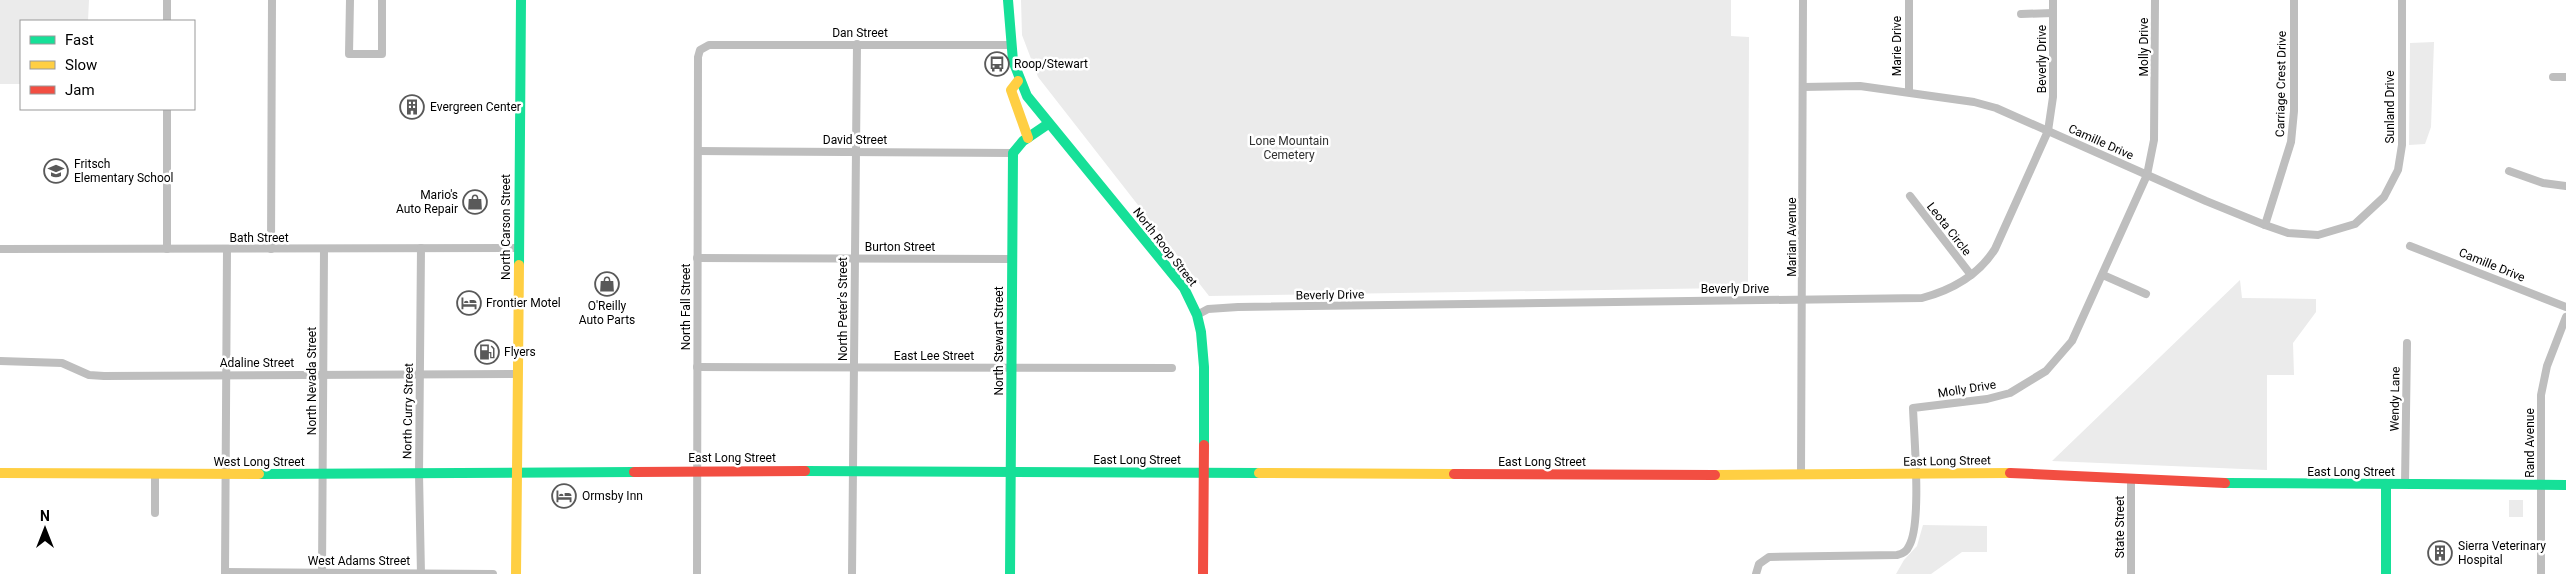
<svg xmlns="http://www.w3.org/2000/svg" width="2566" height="574" font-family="Roboto,sans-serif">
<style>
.green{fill:#ebebeb}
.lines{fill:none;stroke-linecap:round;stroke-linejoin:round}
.street{stroke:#bebebe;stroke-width:8}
.fast{stroke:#16e098;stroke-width:10}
.slow{stroke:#ffcf43;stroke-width:10}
.jam{stroke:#f24e42;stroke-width:10}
.labels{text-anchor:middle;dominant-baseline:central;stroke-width:5;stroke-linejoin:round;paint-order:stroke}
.street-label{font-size:12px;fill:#000;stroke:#fff}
.poi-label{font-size:12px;fill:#000;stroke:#fff;text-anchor:start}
.park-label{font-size:12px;fill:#313131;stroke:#fff}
</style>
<rect width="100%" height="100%" fill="#fff"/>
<g class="green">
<path d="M0,0H89L88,21H21V84H0Z"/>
<path d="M1021,0H1731V36L1749,37L1748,284H1728V288L1209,296L1038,77L1022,35Z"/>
<path d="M2434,42L2431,127L2425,144L2409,145L2410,43Z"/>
<path d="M2240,280L2242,298L2316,299V312L2293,343L2294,375H2267V470L2052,461Z"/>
<rect x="2509" y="500" width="14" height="17"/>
<path d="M1923,525L1987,526V552H1962L1931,574H1896L1904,560L1917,546Z"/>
</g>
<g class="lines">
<g class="street">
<path d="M350,0L349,54H382V0"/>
<path d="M1909,0V92"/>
<path d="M2021,14L2053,13"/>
<path d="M167,21V0"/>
<path d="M2553,77H2566"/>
<path d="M1803,87L1860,86L1974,102L1996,108L2206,201L2265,225L2288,233L2318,235L2355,224L2384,197L2398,170L2402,145V0"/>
<path d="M698,151L1013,153"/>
<path d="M2509,171L2543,183L2566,186"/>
<path d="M1910,196L1971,275"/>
<path d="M2265,225L2291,142L2294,111V0"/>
<path d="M2410,246L2566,307"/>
<path d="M0,249L519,248"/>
<path d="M167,249V109"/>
<path d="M271,249L272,0"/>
<path d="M697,258L1012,259"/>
<path d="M2103,275L2146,294"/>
<path d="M1197,315L1208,309L1238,307L1922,298C1952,290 1978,276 1995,249L2048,131L2053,97V0"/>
<path d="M0,361L62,363L89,375L104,376L518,374"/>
<path d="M697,367L1172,368"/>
<path d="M155,473V513"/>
<path d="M1801,475L1803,0"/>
<path d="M2131,480V574"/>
<path d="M2405,484L2407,343"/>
<path d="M225,572L493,574"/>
<path d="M225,574L227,249"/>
<path d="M322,574L324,249"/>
<path d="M421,574L419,474L421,248"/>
<path d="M697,574L698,57L700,50L709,45H1010"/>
<path d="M852,574L857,44"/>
<path d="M1756,574L1759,564L1769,557L1897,555C1902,554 1907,551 1909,546C1922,524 1914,437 1913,408L1987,399L2010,393L2046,371L2072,341L2147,175L2154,140L2155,0"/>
<path d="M2541,574V395L2547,366L2566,317"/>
</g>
<g class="fast">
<path d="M1008,0L1013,61L1027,96L1184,288L1197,315L1201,332L1204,367V445"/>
<path d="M519,265L521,0"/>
<path d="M805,471L1259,473"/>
<path d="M259,474L634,472"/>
<path d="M2225,483L2566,485"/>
<path d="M2386,484V574"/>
<path d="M1010,574L1013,153L1023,141L1048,124"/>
</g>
<g class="slow">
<path d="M1018,81L1011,90L1028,138"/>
<path d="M0,473L259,474"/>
<path d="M1259,473L1454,474"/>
<path d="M1715,475L2010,473"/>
<path d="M516,574L519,265"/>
</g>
<g class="jam">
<path d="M634,472L805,471"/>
<path d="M2010,473L2225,483"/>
<path d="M1454,474L1715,475"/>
<path d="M1203,574L1204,445"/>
</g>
</g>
<defs>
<g id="bus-ring" transform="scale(1.25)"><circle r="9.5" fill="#fff" stroke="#595959" stroke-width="1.5"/><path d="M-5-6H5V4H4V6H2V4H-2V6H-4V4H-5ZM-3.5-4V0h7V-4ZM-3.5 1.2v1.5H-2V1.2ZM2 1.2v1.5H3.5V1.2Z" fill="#595959"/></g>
<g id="building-ring" transform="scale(1.25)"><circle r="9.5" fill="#fff" stroke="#595959" stroke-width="1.5"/><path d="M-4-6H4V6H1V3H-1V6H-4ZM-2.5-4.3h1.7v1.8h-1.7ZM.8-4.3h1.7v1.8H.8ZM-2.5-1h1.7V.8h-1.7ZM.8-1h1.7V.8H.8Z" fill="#595959"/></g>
<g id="school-ring" transform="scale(1.25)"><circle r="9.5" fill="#fff" stroke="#595959" stroke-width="1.5"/><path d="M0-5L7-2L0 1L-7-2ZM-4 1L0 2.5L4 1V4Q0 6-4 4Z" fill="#595959"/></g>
<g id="shop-ring" transform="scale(1.25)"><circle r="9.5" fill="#fff" stroke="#595959" stroke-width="1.5"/><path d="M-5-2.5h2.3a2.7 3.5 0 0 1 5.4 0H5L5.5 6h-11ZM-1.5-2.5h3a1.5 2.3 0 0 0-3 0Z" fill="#595959"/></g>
<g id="hotel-ring" transform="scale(1.25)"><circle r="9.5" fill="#fff" stroke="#595959" stroke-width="1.5"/><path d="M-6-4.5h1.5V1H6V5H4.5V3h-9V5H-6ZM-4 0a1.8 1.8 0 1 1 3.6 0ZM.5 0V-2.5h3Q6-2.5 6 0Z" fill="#595959"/></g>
<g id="fuel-ring" transform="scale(1.25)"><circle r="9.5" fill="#fff" stroke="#595959" stroke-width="1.5"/><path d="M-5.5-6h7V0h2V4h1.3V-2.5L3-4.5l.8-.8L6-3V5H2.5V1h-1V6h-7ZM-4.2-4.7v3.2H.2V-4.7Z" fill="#595959"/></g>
</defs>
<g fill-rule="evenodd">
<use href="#bus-ring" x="997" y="64"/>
<use href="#building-ring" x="412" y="107"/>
<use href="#school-ring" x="56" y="171"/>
<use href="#shop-ring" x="475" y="202"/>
<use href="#shop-ring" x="607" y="284"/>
<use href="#hotel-ring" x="469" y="303"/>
<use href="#fuel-ring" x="487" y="352"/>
<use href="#hotel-ring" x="564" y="496"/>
<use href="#building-ring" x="2440" y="553"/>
</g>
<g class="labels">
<g class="street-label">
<text x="860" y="33">Dan Street</text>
<text transform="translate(1897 46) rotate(-90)">Marie Drive</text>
<text transform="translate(2144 47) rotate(-90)">Molly Drive</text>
<text transform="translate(2042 59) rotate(-90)">Beverly Drive</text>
<text transform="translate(2281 84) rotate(-89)">Carriage Crest Drive</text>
<text transform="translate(2390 107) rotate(-90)">Sunland Drive</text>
<text x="855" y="140">David Street</text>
<text transform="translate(2101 142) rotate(24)">Camille Drive</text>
<text transform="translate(506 227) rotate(-90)">North Carson Street</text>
<text transform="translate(1949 229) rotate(52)">Leota Circle</text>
<text transform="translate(1792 237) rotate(-90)">Marian Avenue</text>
<text x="259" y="238">Bath Street</text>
<text x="900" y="247">Burton Street</text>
<text transform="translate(1165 247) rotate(52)">North Roop Street</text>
<text transform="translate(2492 265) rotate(22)">Camille Drive</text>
<text x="1735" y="289">Beverly Drive</text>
<text transform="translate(1330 295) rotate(-1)">Beverly Drive</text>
<text transform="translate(686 307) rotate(-90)">North Fall Street</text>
<text transform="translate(843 309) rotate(-90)">North Peter's Street</text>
<text transform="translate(999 341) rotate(-90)">North Stewart Street</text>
<text x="934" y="356">East Lee Street</text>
<text x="257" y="363">Adaline Street</text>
<text transform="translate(312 381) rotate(-90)">North Nevada Street</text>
<text transform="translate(1967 389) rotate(-9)">Molly Drive</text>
<text transform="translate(2395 399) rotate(-89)">Wendy Lane</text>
<text transform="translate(408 411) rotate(-89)">North Curry Street</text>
<text transform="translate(2530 443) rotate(-90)">Rand Avenue</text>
<text x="732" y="458">East Long Street</text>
<text x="1137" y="460">East Long Street</text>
<text transform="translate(1947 461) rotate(-1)">East Long Street</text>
<text x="259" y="462">West Long Street</text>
<text x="1542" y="462">East Long Street</text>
<text x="2351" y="472">East Long Street</text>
<text transform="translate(2120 527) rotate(-90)">State Street</text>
<text x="359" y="561">West Adams Street</text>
</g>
<g class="poi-label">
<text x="1014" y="64">Roop/Stewart</text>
<text x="430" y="107">Evergreen Center</text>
<text x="74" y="164">Fritsch<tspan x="74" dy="14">Elementary School</tspan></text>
<text x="458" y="195" text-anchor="end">Mario's<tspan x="458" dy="14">Auto Repair</tspan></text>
<text x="486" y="303">Frontier Motel</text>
<text x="607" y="306" text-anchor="middle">O'Reilly<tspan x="607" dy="14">Auto Parts</tspan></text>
<text x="504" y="352">Flyers</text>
<text x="582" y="496">Ormsby Inn</text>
<text x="2458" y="546">Sierra Veterinary<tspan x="2458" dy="14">Hospital</tspan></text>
</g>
<g class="park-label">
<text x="1289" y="141">Lone Mountain<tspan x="1289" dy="14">Cemetery</tspan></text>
</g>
</g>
<rect x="20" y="20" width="175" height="90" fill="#ffffff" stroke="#999999"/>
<rect x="30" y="36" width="25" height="8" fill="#16e098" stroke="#999999"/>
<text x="65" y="45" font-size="15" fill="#000000">Fast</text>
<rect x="30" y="61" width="25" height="8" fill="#ffcf43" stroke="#999999"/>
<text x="65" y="70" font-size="15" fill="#000000">Slow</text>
<rect x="30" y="86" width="25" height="8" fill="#f24e42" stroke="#999999"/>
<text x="65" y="95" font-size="15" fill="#000000">Jam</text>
<g transform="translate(45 529)" stroke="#ffffff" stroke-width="4" paint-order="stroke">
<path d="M0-4L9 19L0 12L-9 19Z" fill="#000000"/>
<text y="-8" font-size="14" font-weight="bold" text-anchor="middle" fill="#000000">N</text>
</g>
</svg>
